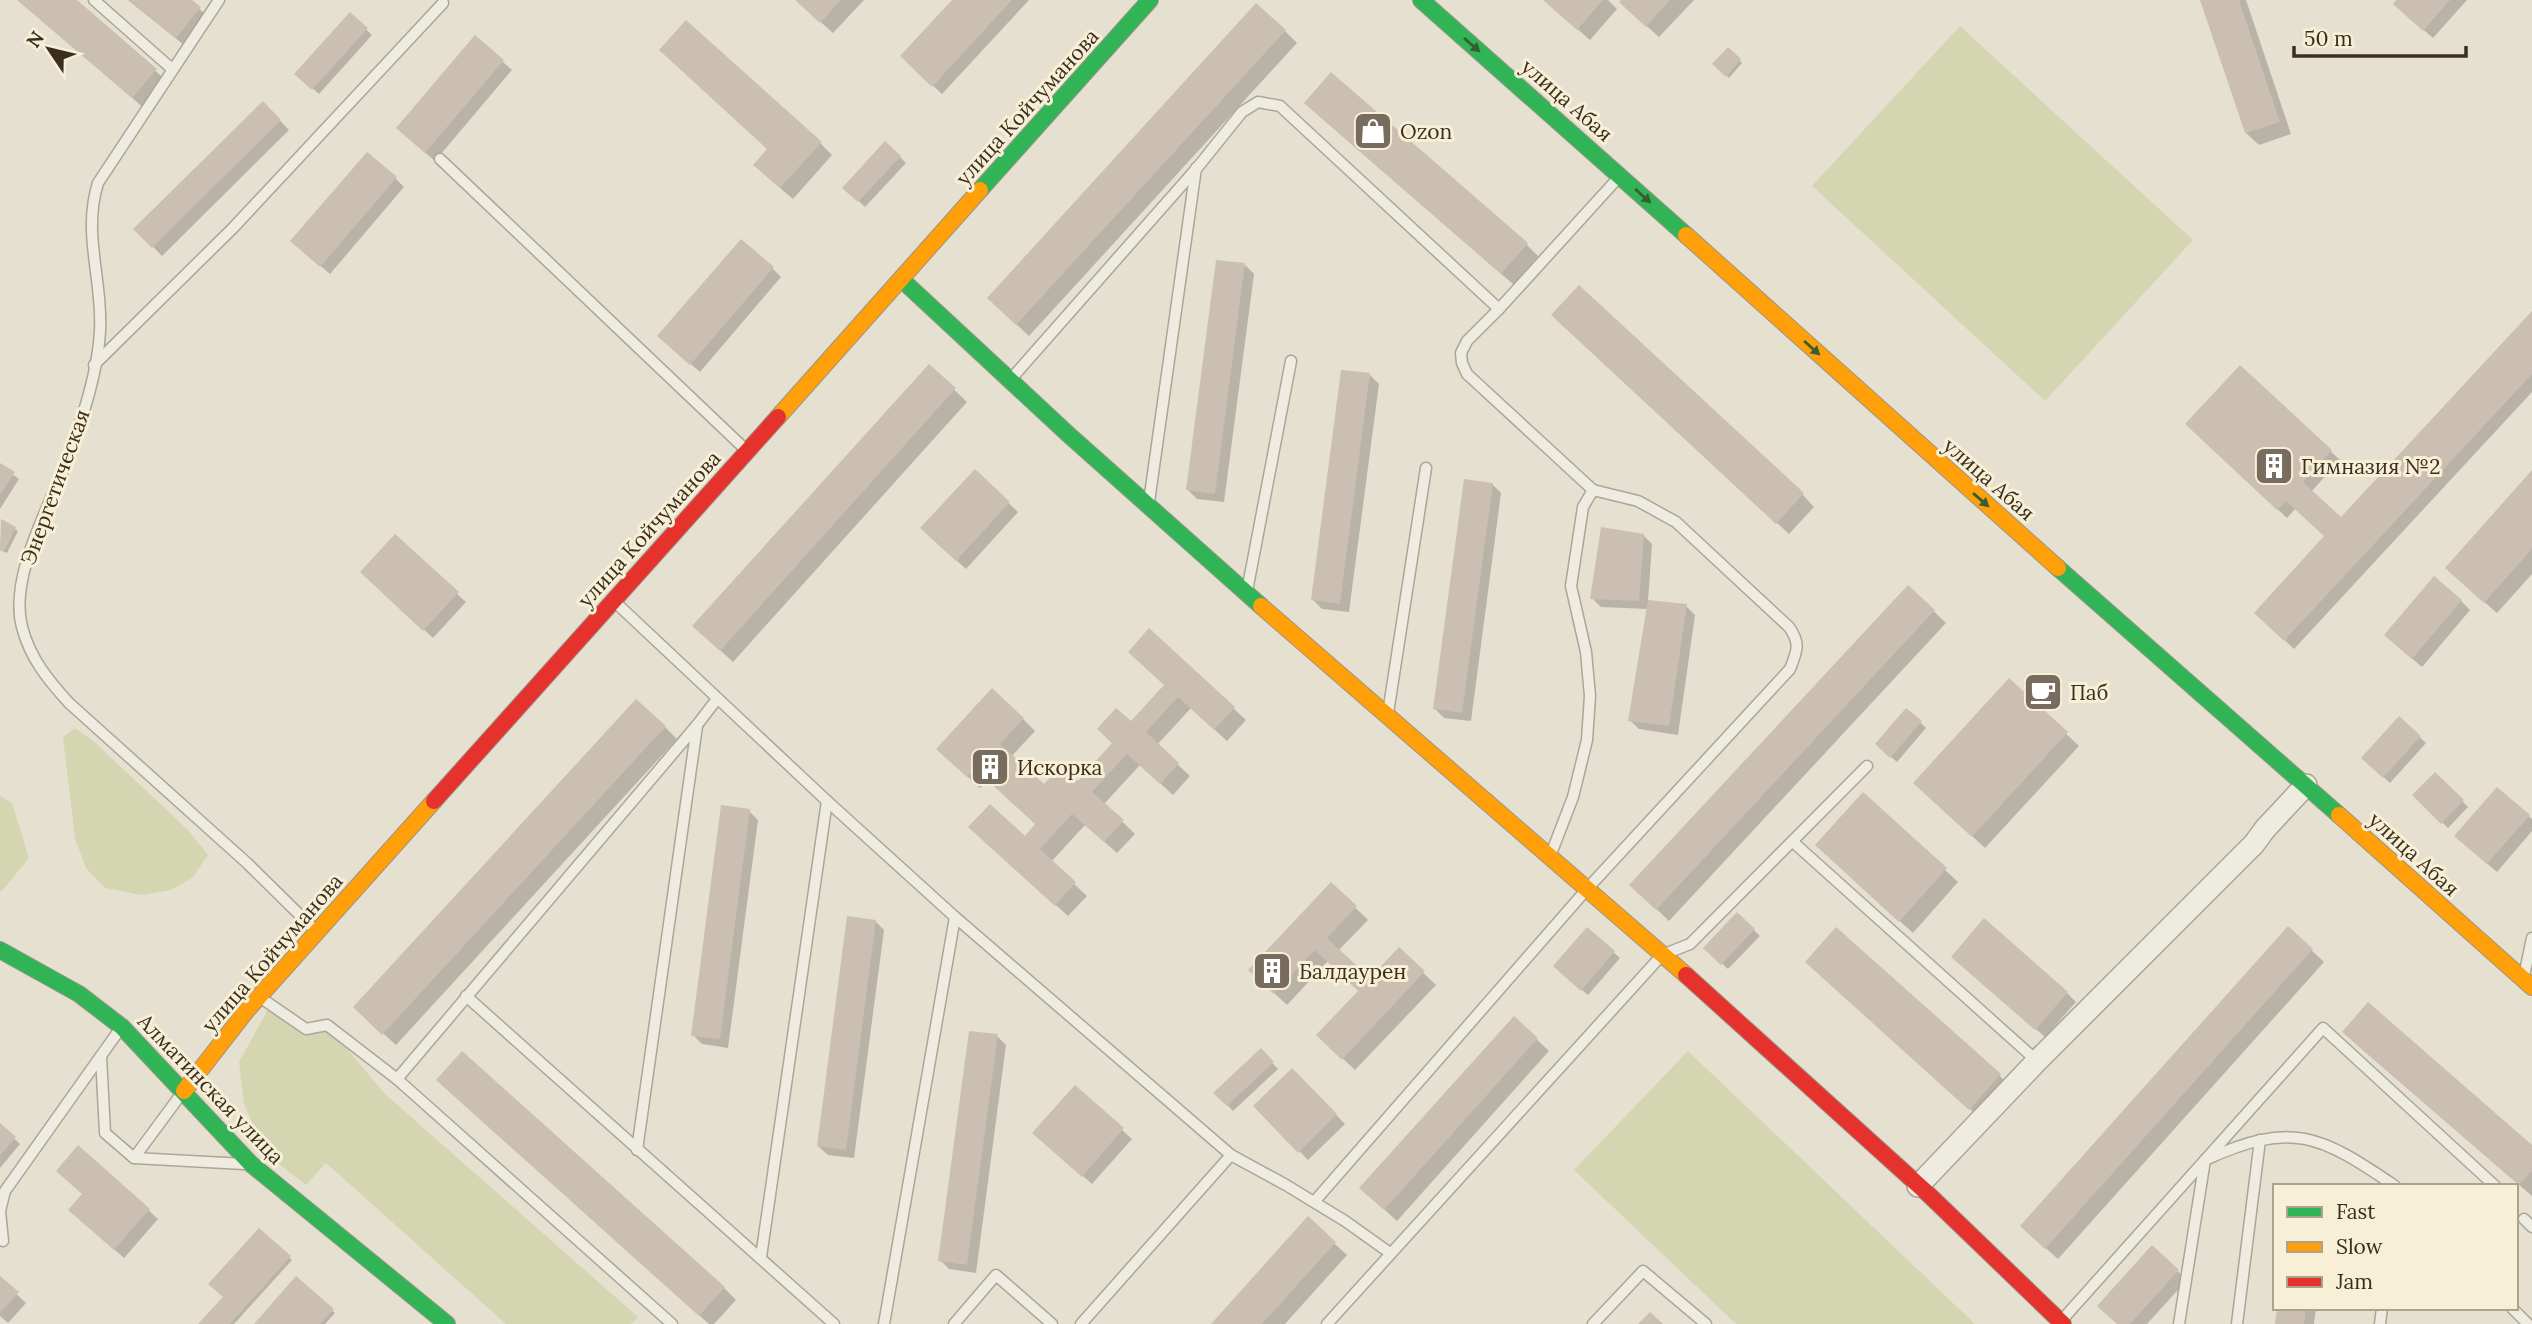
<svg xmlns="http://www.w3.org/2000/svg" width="2532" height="1324" font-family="Lora,serif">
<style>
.green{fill:#d4d6b2}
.shadow{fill:#0003}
.building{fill:#cabfb0}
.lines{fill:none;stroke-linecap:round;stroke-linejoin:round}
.lane-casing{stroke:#aca598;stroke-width:13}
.street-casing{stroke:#aca598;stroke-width:24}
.fast-casing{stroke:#9b9588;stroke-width:18}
.slow-casing{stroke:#9b9588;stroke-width:18}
.jam-casing{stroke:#9b9588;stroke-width:18}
.lane{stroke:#eeebe1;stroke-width:10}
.street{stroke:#eeebe1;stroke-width:21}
.fast{stroke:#30b455;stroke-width:16}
.slow{stroke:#ff9f0a;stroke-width:16}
.jam{stroke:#e5322d;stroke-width:16}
.oneway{fill:#375d32}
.labels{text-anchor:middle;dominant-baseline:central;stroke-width:6;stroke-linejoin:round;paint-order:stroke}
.street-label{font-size:21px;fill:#3b2e1f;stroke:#f7efd6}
.poi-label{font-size:21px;fill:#3b2e1f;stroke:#f7efd6;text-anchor:start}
</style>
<rect width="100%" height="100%" fill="#e6e0d0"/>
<g class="green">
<path d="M1960,26L2193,240L2045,401L1812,186Z"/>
<path d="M75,728L92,740L188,830L208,855L192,878L171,890L142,895L105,888L86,868L75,839L63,737Z"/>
<path d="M0,796L12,803L29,858L2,891H0Z"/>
<path d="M271,1004L306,1029L327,1025L385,1094L638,1317L631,1324H506L326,1163L306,1185L266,1154L244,1104L239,1062Z"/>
<path d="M1688,1051L1975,1324H1736L1574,1170Z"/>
</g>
<g class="shadow">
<path d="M18,0H74L168,82L145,109Z"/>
<path d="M128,0H189L212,20L189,49Z"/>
<path d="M796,0H864L833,33Z"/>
<path d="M954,0H1029L942,94L911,65Z"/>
<path d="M1544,0H1608L1617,9L1590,40Z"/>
<path d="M1623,0H1694L1659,37L1633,14Z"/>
<path d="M2202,0H2246L2291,134L2259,145L2246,133Z"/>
<path d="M2398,0H2467L2433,38L2404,13Z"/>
<path d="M350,15L372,35L319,94L297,74Z"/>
<path d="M1285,31L1297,43L1029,336L1001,310Z"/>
<path d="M475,37L512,70L435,161L407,137Z"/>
<path d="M1728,49L1742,63L1729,78L1714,64Z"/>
<path d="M263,103L289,130L162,256L136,229Z"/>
<path d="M1318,115L1526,244L1538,256L1514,285Z"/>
<path d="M820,143L832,155L793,199L767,177Z"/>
<path d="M885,143L906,163L865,207L845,188Z"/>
<path d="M395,178L404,187L330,274L302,250Z"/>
<path d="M1245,265L1254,274L1224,502L1197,499L1188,490Z"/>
<path d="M772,268L781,277L700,372L669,345Z"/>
<path d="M2532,313V392L2294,649L2256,613L2326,536L2296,508L2287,518L2196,433L2240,367L2340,460L2311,492L2341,520Z"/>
<path d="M1565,327L1802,494L1814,507L1789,534Z"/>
<path d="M929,366L967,402L733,662L707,638Z"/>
<path d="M1370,375L1379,384L1349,612L1322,609L1313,600Z"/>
<path d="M0,465L19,479L0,509Z"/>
<path d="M975,472L1018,512L966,569L931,537Z"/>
<path d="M2532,473V574L2497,613L2459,580Z"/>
<path d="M1492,484L1501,493L1471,721L1444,718L1435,709Z"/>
<path d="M2,522L18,531L7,553L0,550Z"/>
<path d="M1643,535L1652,544L1648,601L1686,606L1695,615L1678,735L1639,729L1630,720L1648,609L1601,607L1592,598Z"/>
<path d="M371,581L457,594L466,602L433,638Z"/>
<path d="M1908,587L1946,623L1669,921L1644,897Z"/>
<path d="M2461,601L2470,610L2422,667L2395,644Z"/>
<path d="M1149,631L1246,720L1227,741L1191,708L1157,745L1190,776L1173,795L1140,765L1104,804L1135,834L1117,853L1085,825L1051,862L1087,896L1068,916L983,839L1025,838L1037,825L988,780L980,788L951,761L1023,719L1035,731L1011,757L1044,787L1078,783L1166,685Z"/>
<path d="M2010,681L2079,746L1985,848L1928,795Z"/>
<path d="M2399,718L2426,743L2390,783L2363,758Z"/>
<path d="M1920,722L1926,728L1897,762L1883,750Z"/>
<path d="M665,727L677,739L396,1045L367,1019Z"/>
<path d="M2435,774L2468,807L2448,828L2414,795Z"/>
<path d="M2497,789L2532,819V831L2497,872L2465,845Z"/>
<path d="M1863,794L1958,882L1913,933L1829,857Z"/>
<path d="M749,811L758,820L728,1048L702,1044L693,1035Z"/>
<path d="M1331,884L1368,920L1338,951L1370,981L1399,950L1436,985L1355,1070L1318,1035L1360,991L1328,961L1287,1005L1250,970Z"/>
<path d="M1737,914L1760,936L1728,969L1705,948Z"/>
<path d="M875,921L884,930L854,1158L828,1155L818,1146Z"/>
<path d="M1587,929L1620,958L1588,995L1561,972Z"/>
<path d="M2289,929L2324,962L2058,1259L2034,1238Z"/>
<path d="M1962,965L2067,993L2076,1002L2045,1037Z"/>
<path d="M1819,974L1999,1075L2011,1088L1982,1120Z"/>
<path d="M1514,1018L1549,1051L1397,1221L1374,1200Z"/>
<path d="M997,1036L1006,1045L976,1273L949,1269L940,1260Z"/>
<path d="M2356,1044L2532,1147V1196Z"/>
<path d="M1261,1051L1278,1069L1233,1111L1216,1093Z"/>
<path d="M1292,1070L1345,1124L1308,1160L1255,1106Z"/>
<path d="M1075,1087L1132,1139L1092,1184L1044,1142Z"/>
<path d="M450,1092L724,1288L736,1300L714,1324H709Z"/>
<path d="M0,1126L20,1144L0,1168Z"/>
<path d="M79,1148L158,1219L124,1258L79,1218L84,1194Z"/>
<path d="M1308,1219L1347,1255L1285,1324H1213Z"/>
<path d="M259,1230L292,1260L234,1324H201L225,1297Z"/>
<path d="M2152,1248L2187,1280L2147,1324H2119Z"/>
<path d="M0,1279L26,1303L8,1323L0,1316Z"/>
<path d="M297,1279L335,1313L325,1324H256Z"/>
<path d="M2279,1308H2316L2314,1324H2277Z"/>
</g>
<g class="building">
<path d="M17,0H77L157,69L132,98Z"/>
<path d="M129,0H192L201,7L176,38Z"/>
<path d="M795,0H841L820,23Z"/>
<path d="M952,0H1012L932,87L900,56Z"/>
<path d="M1543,0H1603L1577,30Z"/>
<path d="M1621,0H1670L1646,27L1619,2Z"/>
<path d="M2200,0H2239L2280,122L2245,133Z"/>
<path d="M2396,0H2450L2423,31L2393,4Z"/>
<path d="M1256,3L1286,30L1016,325L987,298Z"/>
<path d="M350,12L368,28L312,90L294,74Z"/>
<path d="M686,20L822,142L780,188L753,165L767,149L659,50Z"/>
<path d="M475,35L504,60L425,153L396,128Z"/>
<path d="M1728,47L1741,59L1726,77L1712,64Z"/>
<path d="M1331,72L1528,243L1501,274L1304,103Z"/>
<path d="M263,101L281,120L152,248L133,229Z"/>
<path d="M885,141L901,156L858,202L842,188Z"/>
<path d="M367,152L397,177L320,267L290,241Z"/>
<path d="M741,239L774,267L690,365L657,336Z"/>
<path d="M1216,260L1245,263L1215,494L1186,490Z"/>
<path d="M1579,285L1804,493L1776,524L1551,315Z"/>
<path d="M2532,311V374L2284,641L2254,613L2324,536L2286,501L2277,510L2185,424L2240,365L2332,450L2303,482L2341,517Z"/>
<path d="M929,364L956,388L720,651L692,626Z"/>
<path d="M1341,370L1370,373L1340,604L1311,600Z"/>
<path d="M0,463L15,472L0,495Z"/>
<path d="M975,469L1010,502L956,561L920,528Z"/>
<path d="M2532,470V549L2484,603L2445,568Z"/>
<path d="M1464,479L1493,483L1462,713L1433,709Z"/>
<path d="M1,519L16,527L4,552L0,550Z"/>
<path d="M1601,527L1644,534L1639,601L1590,599Z"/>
<path d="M395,534L459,592L423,631L360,572Z"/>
<path d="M2434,576L2462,600L2412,659L2384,635Z"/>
<path d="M1908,585L1935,610L1656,910L1629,885Z"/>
<path d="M1648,600L1687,604L1669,726L1628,721Z"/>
<path d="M1149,628L1235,707L1214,730L1178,697L1146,732L1179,763L1160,784L1127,754L1092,792L1124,820L1104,842L1072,814L1040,849L1076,882L1055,906L968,827L990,804L1025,836L1035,824L975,769L967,777L936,749L992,688L1024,718L1000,744L1044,784L1061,766L1078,781L1112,743L1097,729L1116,708L1131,721L1164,685L1128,652Z"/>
<path d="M2009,678L2068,732L1972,837L1913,783Z"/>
<path d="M636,699L666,726L382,1035L353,1007Z"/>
<path d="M1906,708L1922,721L1890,758L1875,744Z"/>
<path d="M2399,716L2421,736L2383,778L2361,758Z"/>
<path d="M2435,772L2464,800L2441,824L2412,795Z"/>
<path d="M2497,787L2530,815L2487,864L2454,836Z"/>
<path d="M1863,792L1947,868L1899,922L1815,845Z"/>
<path d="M721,805L750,809L720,1039L691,1036Z"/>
<path d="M1331,882L1357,906L1327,938L1370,978L1399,947L1425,971L1342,1060L1316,1035L1358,991L1315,950L1274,994L1248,970Z"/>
<path d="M1737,912L1755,929L1721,965L1703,948Z"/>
<path d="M847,916L876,920L846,1150L817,1146Z"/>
<path d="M1984,918L2068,992L2035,1030L1951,957Z"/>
<path d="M2288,926L2313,949L2045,1249L2020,1226Z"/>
<path d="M1587,927L1615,951L1581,991L1553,966Z"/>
<path d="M1836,927L2001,1074L1969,1110L1805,962Z"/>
<path d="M2368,1002L2532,1145V1171L2519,1185L2342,1032Z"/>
<path d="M1514,1016L1538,1038L1384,1210L1359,1188Z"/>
<path d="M969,1031L998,1034L967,1265L938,1261Z"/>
<path d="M1261,1048L1274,1062L1227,1106L1213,1093Z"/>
<path d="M462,1051L725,1287L699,1316L436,1080Z"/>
<path d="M1292,1068L1337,1114L1298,1153L1253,1106Z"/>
<path d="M1075,1085L1124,1128L1082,1177L1032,1133Z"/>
<path d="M0,1123L16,1137L0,1156Z"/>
<path d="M78,1145L150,1209L114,1250L68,1210L82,1194L56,1171Z"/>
<path d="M1308,1216L1336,1242L1262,1324H1211Z"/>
<path d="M259,1228L291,1256L230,1324H198L223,1297L208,1284Z"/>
<path d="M2152,1245L2179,1270L2130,1324H2117L2097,1306Z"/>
<path d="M0,1276L19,1292L0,1313Z"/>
<path d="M296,1276L334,1309L320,1324H254Z"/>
<path d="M2277,1308H2306L2304,1324H2275Z"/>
<path d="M1650,1312L1663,1324H1638Z"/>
</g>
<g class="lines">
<g class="lane-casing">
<g id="lane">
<path d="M94,0L172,69"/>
<path d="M219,0L98,183C82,234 103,280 100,331C98,370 84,413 71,450C54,499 8,574 22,627C30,658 48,680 69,703L247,863L315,930"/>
<path d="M440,159L745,449"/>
<path d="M94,365L233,228L443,3"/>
<path d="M1011,379L1197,168L1242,112L1258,102L1280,106L1499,309"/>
<path d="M1149,502L1196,168"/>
<path d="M1247,591L1291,361"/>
<path d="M615,602L827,801L955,917L1231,1155L1286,1185L1345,1221L1390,1253"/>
<path d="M1388,713L1426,468"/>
<path d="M1793,842L2037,1061"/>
<path d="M1551,854L1573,797L1587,740L1590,696L1586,652L1571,586L1583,507L1593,490"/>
<path d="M2524,976L2532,938"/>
<path d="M466,996L834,1324"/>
<path d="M261,998L306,1029L327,1025L397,1079L672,1324"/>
<path d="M101,1056L105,1133L134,1158L244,1164"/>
<path d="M397,1079L697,725L717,699"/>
<path d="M637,1150L697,726"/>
<path d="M134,1158L182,1093"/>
<path d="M1314,1202L1587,889L1790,669C1797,651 1801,644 1789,627L1676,522L1638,501L1593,490L1467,374L1462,363L1461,353L1467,341L1499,309L1619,177"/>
<path d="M2524,1219L2532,1227"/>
<path d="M3,1241L0,1211L5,1191L120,1029"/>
<path d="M761,1257L827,801"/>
<path d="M2512,1308L2528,1324"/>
<path d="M2062,1320L2323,1028L2495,1186"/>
<path d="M884,1324L955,917"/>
<path d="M954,1324L996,1275L1052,1324"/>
<path d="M1081,1324L1231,1155"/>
<path d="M1327,1324L1662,955L1690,944L1867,766"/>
<path d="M1593,1324L1643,1271L1706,1324"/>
<path d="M2179,1324L2205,1160C2292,1120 2320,1135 2395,1186"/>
<path d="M2237,1324L2260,1140"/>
<path d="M2380,1324L2382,1308"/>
</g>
</g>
<g class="street-casing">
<path id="street" d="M1918,1186L2037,1061L2254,844L2265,829L2306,785"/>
</g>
<g class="fast-casing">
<g id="fast">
<path d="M1421,0L1686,235"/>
<path d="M980,190L1150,0"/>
<path d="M901,279L1069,435L1261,606"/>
<path d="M2058,568L2339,815"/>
<path d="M0,950L79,994L122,1027L251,1164L447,1324"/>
</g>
</g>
<g class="slow-casing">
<g id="slow">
<path d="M1686,235L2058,568"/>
<path d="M778,417L980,190"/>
<path d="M1261,606L1686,975"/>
<path d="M2339,815L2532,987"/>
<path d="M184,1091L247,1010L434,801"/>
</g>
</g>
<g class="jam-casing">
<g id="jam">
<path d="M434,801L778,417"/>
<path d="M1686,975L1926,1192L2063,1324"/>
</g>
</g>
<use href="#lane" class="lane"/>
<use href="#street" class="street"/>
<use href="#fast" class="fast"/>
<use href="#slow" class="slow"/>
<use href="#jam" class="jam"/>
</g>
<defs><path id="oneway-solid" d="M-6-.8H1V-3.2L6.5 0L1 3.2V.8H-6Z" transform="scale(1.75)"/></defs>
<g class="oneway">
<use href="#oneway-solid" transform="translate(1472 45) rotate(41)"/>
<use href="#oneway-solid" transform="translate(1643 196) rotate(42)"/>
<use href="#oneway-solid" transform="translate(1812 348) rotate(42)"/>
<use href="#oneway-solid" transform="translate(1981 500) rotate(41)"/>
</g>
<defs>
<g id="shop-square" transform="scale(2.0125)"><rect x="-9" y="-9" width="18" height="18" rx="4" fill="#776c5d" stroke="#f7efd6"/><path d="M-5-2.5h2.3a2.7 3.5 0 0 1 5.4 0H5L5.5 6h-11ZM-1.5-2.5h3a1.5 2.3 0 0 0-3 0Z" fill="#fff"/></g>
<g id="building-square" transform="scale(2.0125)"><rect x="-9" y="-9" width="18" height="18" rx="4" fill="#776c5d" stroke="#f7efd6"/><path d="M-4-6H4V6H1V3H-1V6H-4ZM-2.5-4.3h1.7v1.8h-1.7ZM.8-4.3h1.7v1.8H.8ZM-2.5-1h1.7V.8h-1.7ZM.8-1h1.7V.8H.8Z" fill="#fff"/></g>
<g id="cafe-square" transform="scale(2.0125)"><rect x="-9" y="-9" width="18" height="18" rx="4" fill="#776c5d" stroke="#f7efd6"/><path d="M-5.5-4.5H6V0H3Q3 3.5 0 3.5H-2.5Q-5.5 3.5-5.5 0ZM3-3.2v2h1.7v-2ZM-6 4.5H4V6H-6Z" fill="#fff"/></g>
</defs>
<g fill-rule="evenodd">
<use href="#shop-square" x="1373" y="131"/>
<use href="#building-square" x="2274" y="466"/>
<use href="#cafe-square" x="2043" y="692"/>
<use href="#building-square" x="990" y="767"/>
<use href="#building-square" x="1272" y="971"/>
</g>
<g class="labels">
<g class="street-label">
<text transform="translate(1567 100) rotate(41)">улица Абая</text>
<text transform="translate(1027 107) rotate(-48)">улица Койчуманова</text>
<text transform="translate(1989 479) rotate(41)">улица Абая</text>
<text transform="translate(55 487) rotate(-70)">Энергетическая</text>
<text transform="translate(649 529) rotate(-48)">улица Койчуманова</text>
<text transform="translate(2414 854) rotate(42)">улица Абая</text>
<text transform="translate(272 953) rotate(-49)">улица Койчуманова</text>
<text transform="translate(211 1089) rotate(46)">Алматинская улица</text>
</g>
<g class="poi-label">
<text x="1400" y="131">Ozon</text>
<text x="2301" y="466">Гимназия №2</text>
<text x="2070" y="692">Паб</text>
<text x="1017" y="767">Искоркa</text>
<text x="1299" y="971">Балдаурен</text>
</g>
</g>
<rect x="2273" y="1184" width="245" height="126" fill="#f7efd6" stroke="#aca28d" stroke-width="2"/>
<rect x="2287" y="1207" width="35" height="10" fill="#30b455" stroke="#aca28d" stroke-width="2"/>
<text x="2336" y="1219" font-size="21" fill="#3b2e1f">Fast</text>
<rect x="2287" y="1242" width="35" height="10" fill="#ff9f0a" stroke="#aca28d" stroke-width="2"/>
<text x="2336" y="1254" font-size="21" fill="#3b2e1f">Slow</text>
<rect x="2287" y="1277" width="35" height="10" fill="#e5322d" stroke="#aca28d" stroke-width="2"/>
<text x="2336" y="1289" font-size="21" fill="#3b2e1f">Jam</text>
<g transform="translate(49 49) rotate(305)" stroke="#f7efd6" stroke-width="5" paint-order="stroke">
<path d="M0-5L12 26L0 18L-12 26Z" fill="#3b2e1f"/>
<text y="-10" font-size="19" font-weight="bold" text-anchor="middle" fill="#3b2e1f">N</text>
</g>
<path d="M2294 46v10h172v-10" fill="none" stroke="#3b2e1f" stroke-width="3.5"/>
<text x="2304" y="46" font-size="21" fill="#3b2e1f" stroke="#f7efd6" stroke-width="5" paint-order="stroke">50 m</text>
</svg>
